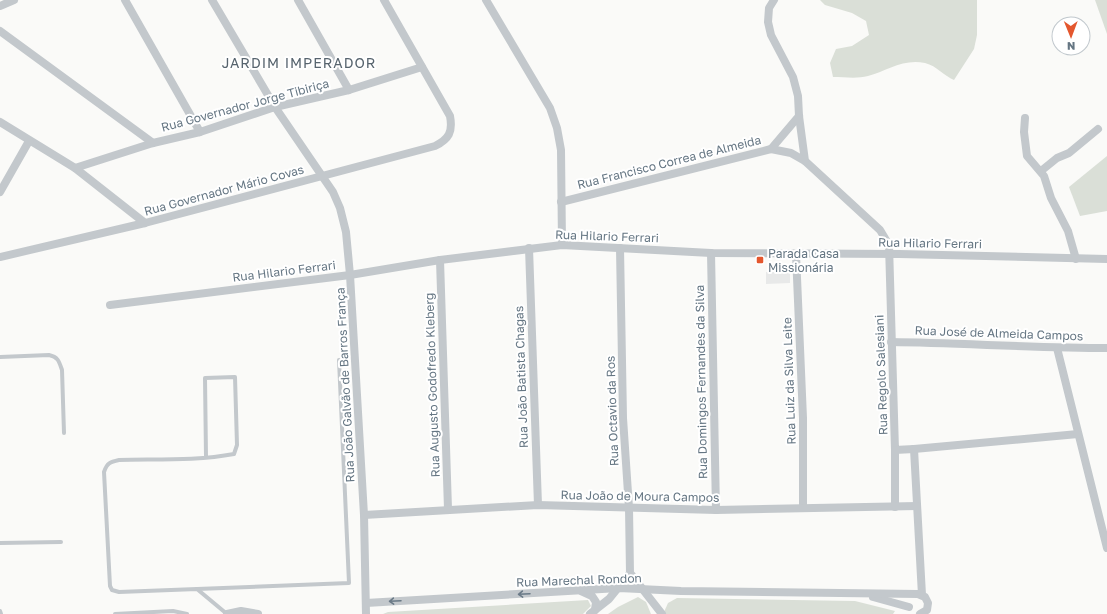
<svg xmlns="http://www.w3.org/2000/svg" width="1107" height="614" font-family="'Golos Text',sans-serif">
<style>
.built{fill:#e8e9e9}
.green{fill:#dadfd7}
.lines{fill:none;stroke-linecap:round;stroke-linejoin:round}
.lane{stroke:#c3c8cc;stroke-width:4}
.street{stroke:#c3c8cc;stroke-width:8}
.oneway{stroke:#6a7a87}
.poi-dot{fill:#e4572e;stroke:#fff;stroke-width:1.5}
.labels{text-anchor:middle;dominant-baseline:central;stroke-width:4;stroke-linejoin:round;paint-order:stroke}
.street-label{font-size:12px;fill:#657683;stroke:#fff}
.poi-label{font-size:12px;fill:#657683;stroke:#fff;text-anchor:start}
.quarter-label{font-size:14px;letter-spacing:1px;fill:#57646e;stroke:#fff}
</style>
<rect width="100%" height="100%" fill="#fafaf8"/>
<path class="built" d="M790,271V283L766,284V272Z"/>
<g class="green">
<path d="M820,0H977V35L974,49L954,80C944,76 937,66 925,63C904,58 886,71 868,76C857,79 844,77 833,77L830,63L836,49L852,46L869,35L866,21L852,13L825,5Z"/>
<path d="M1095,0H1107V34Z"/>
<path d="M1107,156V211L1080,216L1069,187Z"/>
<path d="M638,597L646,602L651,614H608L618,607Z"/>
<path d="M677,598L855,601L895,611L893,614H666L664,612L668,603Z"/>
<path d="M588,600L591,606L583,614H383L388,612Z"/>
</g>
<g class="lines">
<g class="lane">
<path d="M0,357L49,355C58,357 59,361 62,370L64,433"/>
<path d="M206,457L205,378L235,377L237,445L234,454C197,461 157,459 119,460C110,462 107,463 104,472L110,586L112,590L119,592L197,589L227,614"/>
<path d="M0,543L61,542"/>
<path d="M197,589L349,583L339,360"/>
<path d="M0,611L1,614"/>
<path d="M115,614L173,611L187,614"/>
</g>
<g class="street">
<path d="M125,0L200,132"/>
<path d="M212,0L275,107L333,192L340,208L346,232L350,275L364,515L366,614"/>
<path d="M298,0L349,90"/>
<path d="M486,0L550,108L557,128L561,150L562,245"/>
<path d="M774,0L769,8L768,22L771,35L793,77L798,96L799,116L805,161L880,230L889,245L895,450L914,449L922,595"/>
<path d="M0,6L14,0"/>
<path d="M0,31L153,143"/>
<path d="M1025,118L1024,132L1027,156L1044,176L1051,198L1068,231L1076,259"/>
<path d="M0,122L75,168L145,223"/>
<path d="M771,149L799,116"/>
<path d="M75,168L153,143L200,132L275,107L349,90L422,67"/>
<path d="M1041,171L1057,158L1069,153L1098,129"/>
<path d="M0,192L29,141"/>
<path d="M561,202L771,149L791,153L805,161"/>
<path d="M529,248L538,505"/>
<path d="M620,248L623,418L629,508L630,573L662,614"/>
<path d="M711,253L716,510"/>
<path d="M796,254L803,418V508"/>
<path d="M0,257L145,223L435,146C449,139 453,132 450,116L384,0"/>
<path d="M440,260L448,509"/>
<path d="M110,305L350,275L440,260L562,245L711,253L899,254L1107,259"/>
<path d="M891,342C963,343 1035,348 1107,348"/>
<path d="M1057,348L1107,548"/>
<path d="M914,449L1078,434"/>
<path d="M895,507V450"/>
<path d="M364,515L538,505L716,510L917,506"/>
<path d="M581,591L592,596L596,602L595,610"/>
<path d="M873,597L909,607"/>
<path d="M366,603L619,588L681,591L918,594L925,597L928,603L927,610L920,614"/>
<path d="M227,614L241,611L258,614"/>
<path d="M590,614L609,599L630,573"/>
</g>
</g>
<defs><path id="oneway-shaft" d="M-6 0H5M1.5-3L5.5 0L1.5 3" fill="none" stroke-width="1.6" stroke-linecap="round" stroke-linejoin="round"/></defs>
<g class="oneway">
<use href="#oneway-shaft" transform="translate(524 594) rotate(177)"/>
<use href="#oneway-shaft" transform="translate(395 601) rotate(177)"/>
</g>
<rect class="poi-dot" x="756" y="256" width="8" height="8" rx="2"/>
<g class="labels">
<g class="street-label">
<text transform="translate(245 105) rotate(-15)">Rua Governador Jorge Tibiriça</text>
<text transform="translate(669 162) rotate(-14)">Rua Francisco Correa de Almeida</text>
<text transform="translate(224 190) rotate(-15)">Rua Governador Mário Covas</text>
<text transform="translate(607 236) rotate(2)">Rua Hilario Ferrari</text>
<text transform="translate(930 243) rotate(1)">Rua Hilario Ferrari</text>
<text transform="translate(284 271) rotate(-7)">Rua Hilario Ferrari</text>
<text transform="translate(999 333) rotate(2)">Rua José de Almeida Campos</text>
<text transform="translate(881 375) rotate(-92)">Rua Regolo Salesiani</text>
<text transform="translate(521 377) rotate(-92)">Rua João Batista Chagas</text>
<text transform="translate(789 381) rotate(-92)">Rua Luiz da Silva Leite</text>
<text transform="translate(701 382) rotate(-91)">Rua Domingos Fernandes da Silva</text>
<text transform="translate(345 385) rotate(-93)">Rua João Galvão de Barros França</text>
<text transform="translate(432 385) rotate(-92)">Rua Augusto Godofredo Kleberg</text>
<text transform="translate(612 411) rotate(-92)">Rua Octavio da Ros</text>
<text transform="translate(640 496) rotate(1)">Rua João de Moura Campos</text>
<text transform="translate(579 580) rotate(-2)">Rua Marechal Rondon</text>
</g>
<g class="poi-label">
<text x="768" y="253">Parada Casa<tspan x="768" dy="14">Missionária</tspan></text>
</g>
<g class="quarter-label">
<text x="299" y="62">JARDIM IMPERADOR</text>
</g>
</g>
<g transform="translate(1071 36) rotate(179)"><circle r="19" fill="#ffffff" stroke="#c1c8cd"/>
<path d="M0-3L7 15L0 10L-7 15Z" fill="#e4572e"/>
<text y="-6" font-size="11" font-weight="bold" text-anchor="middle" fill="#657683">N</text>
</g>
</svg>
